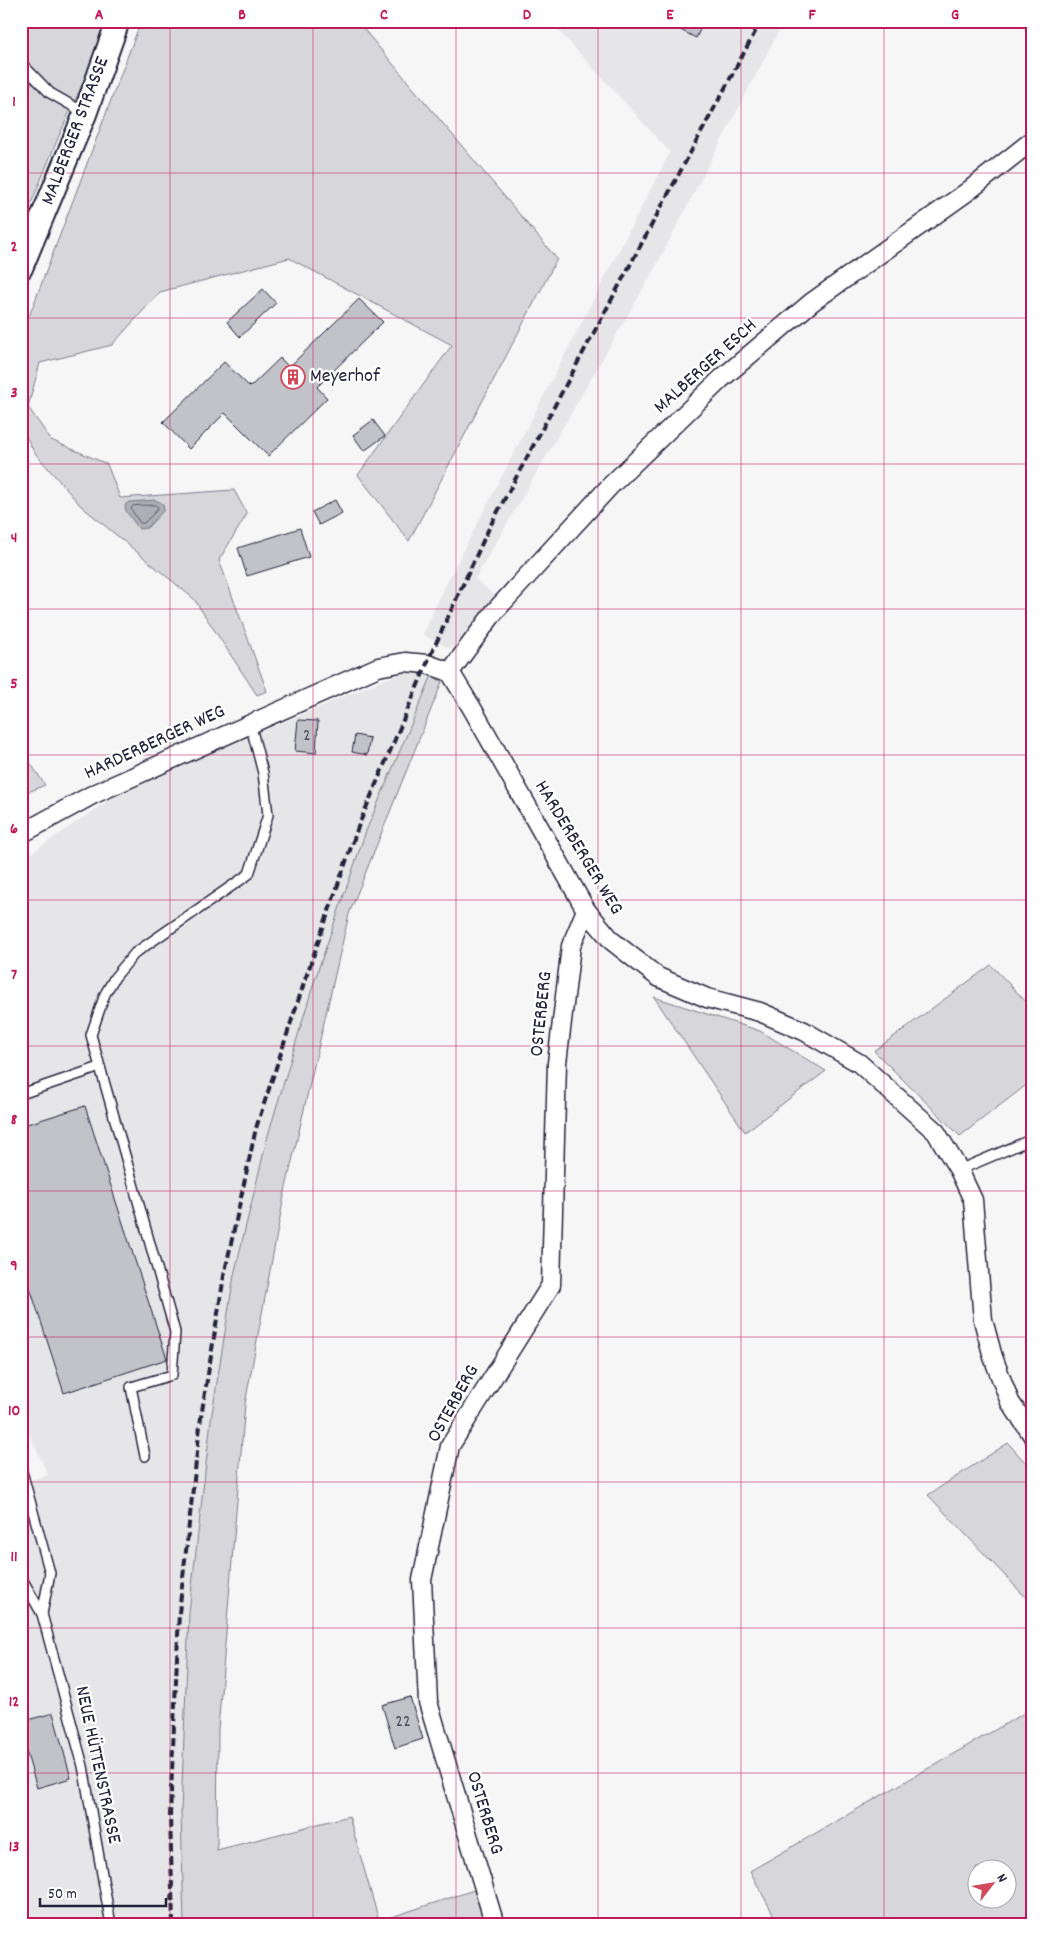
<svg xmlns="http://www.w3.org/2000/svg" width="1054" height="1946" font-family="Dekko,sans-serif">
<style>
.built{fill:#e6e6e9}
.green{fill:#d7d7db;stroke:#7c7c8b;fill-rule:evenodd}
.water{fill:#aeaeb7;stroke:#767685}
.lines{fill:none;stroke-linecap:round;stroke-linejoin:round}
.shore{stroke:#5a5a6d;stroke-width:1}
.building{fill:#c2c2c9;stroke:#22223b}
.service-casing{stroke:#22223b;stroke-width:12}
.minor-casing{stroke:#22223b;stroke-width:21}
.tertiary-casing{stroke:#22223b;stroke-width:26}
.service{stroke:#fff;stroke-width:9}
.minor{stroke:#fff;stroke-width:18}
.tertiary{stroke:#fff;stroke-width:22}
.rail{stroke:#22223b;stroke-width:4;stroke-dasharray:8 4;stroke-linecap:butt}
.grid{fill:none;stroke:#c2185b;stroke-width:1;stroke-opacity:0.55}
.labels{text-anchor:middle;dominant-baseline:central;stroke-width:4.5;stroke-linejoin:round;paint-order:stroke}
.number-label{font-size:18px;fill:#4a4a5e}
.street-label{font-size:20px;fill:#22223b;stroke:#fff}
.poi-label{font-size:20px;fill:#22223b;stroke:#fff;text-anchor:start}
.neatline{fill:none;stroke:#c2185b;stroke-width:2}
.grid-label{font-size:16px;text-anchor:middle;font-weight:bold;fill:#c2185b}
</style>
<rect width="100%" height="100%" fill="#f6f6f7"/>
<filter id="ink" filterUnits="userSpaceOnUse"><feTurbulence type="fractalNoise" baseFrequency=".02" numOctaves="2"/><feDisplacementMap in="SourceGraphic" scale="10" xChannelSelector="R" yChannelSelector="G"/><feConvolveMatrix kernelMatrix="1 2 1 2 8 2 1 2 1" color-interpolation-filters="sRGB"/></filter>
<g filter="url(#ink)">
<g class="built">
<path d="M550,21H784L650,277L475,579L495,596L460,644L449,648L423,635L444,588L670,152Z"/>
<path d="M419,670L432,675L366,831L315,979L268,1135L234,1275L211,1420L189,1612L181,1811L184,1925H21V1483L48,1475L21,1416V860L122,791L378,682L405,672Z"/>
</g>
<g class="green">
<path d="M21,21H104L99,47L58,138L21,228V40L23,35L21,33Z"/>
<path d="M141,21H363L361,26L557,259L409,541L358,475L452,345L289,258L160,292L112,345L40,363L28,407L51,440L107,464L120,498L234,490L247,514L219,560L267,691L257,695L194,599L81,506L34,452L21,426V325L30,314Z"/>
<path d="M432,675L442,682L349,914L284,1196L245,1404L218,1729L217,1850L349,1816L379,1921L474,1890L485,1925H184L181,1811L189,1612L211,1420L234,1275L268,1135L315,979L366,831Z"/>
<path d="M21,749L45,785L21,795Z"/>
<path d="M991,965L1033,1009V1080L960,1136L874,1051Z"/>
<path d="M654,997L760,1031L826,1071L745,1132Z"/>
<path d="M1008,1443L1033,1471V1605L928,1495Z"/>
<path d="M1033,1708V1925H779L750,1871ZM976,1868H1006V1898H976Z"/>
</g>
<path class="water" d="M156,500L163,504L164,510L147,528L139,529L126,511L125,505L129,502Z"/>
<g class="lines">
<path class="shore" d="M155,505L158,507V509L144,523H140L131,509L133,506Z"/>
</g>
<g class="building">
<path d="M663,21H704L696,38Z"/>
<path d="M263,289L276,303L240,337L227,322Z"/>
<path d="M359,299L383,322L317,387L327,398L268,456L225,413L189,449L163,422L224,362L250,387L280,358L289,367Z"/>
<path d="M373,420L385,436L364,451L353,435Z"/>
<path d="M335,500L342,513L319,525L312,512Z"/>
<path d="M300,528L309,557L247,576L238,548Z"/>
<path d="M298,720L318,721L316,753L295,751Z"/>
<path d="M355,735L370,738L367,755L352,752Z"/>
<path d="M85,1106L167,1359L64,1393L21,1260V1126Z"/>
<path d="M410,1697L423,1739L395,1748L382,1705Z"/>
<path d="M53,1713L71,1778L37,1788L21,1734V1722Z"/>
</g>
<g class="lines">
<g class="service-casing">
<g id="service">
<path d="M21,63L50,93L85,113"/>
<path d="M21,1094L100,1067"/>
<path d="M959,1170L1030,1140"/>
<path d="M145,1456L131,1387L172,1375L175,1332L91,1035L105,994L115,977L135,953L249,874L268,815L263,773L250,723"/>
<path d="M21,1468L50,1573L42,1614"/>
<path d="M21,1577L42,1614L83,1766L111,1925"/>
</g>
</g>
<g class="minor-casing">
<g id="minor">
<path d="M450,672L495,611L610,486L721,379L812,302L967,192L1033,140"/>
<path d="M21,834L92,795L378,667L405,662L427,664L450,672L473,710L586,910L612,941L658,977L707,998L760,1012L804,1031L859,1063L936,1132L959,1170L973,1200L983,1320L993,1357L1010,1402L1033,1436"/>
<path d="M495,1925L428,1702L422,1580L450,1446L551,1285L557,1063L571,946L586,910"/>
</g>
</g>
<g class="tertiary-casing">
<path id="tertiary" d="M21,268L85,114L118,21"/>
</g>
<use href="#service" class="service"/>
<use href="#minor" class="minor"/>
<use href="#tertiary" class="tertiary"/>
<path class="rail" d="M173,1925L170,1815L179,1613L201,1417L224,1276L256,1128L306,977L358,827L431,654L489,528L761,21"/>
</g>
</g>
<path class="grid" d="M170,21V1925M313,21V1925M456,21V1925M598,21V1925M741,21V1925M884,21V1925M21,173H1033M21,318H1033M21,464H1033M21,609H1033M21,755H1033M21,900H1033M21,1046H1033M21,1191H1033M21,1337H1033M21,1482H1033M21,1628H1033M21,1773H1033"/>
<defs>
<g id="building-ring" transform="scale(1.25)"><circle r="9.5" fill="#fff" stroke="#d1495b" stroke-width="1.5"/><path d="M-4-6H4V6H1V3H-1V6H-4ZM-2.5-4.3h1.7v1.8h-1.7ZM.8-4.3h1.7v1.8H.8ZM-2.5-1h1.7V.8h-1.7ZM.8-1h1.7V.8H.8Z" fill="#d1495b"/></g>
</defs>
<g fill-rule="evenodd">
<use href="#building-ring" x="293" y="377"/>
</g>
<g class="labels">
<g class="number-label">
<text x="307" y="736">2</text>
<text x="403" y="1722">22</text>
</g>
<g class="street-label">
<text transform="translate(76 131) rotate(-69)">MALBERGER STRASSE</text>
<text transform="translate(706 367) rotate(-42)">MALBERGER ESCH</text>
<text transform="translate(155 743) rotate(-25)">HARDERBERGER WEG</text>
<text transform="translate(578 848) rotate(59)">HARDERBERGER WEG</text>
<text transform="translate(542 1014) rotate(-84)">OSTERBERG</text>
<text transform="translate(454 1404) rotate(-61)">OSTERBERG</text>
<text transform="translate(97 1765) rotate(78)">NEUE HÜTTENSTRASSE</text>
<text transform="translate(484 1813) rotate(73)">OSTERBERG</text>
</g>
<g class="poi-label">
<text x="310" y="377">Meyerhof</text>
</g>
</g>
<rect width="1054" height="1946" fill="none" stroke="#fff" stroke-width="55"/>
<g transform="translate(992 1884) rotate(59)"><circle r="24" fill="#ffffff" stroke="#a7a7b1"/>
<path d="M0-4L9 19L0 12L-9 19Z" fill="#d1495b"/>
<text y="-8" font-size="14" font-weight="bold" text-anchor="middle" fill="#22223b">N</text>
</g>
<path d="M40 1898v8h126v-8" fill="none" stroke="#22223b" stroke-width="2.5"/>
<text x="48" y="1898" font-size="15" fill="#22223b" stroke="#ffffff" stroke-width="4" paint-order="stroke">50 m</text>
<rect x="28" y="28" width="998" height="1890" class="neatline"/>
<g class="grid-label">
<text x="99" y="19">A</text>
<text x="242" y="19">B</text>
<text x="384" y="19">C</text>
<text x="527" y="19">D</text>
<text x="670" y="19">E</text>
<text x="812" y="19">F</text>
<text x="955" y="19">G</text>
<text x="14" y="106">1</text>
<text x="14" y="251">2</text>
<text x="14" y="397">3</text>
<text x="14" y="542">4</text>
<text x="14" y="688">5</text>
<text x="14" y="833">6</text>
<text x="14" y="979">7</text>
<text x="14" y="1124">8</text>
<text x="14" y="1270">9</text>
<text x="14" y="1415">10</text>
<text x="14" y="1561">11</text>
<text x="14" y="1706">12</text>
<text x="14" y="1851">13</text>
</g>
</svg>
